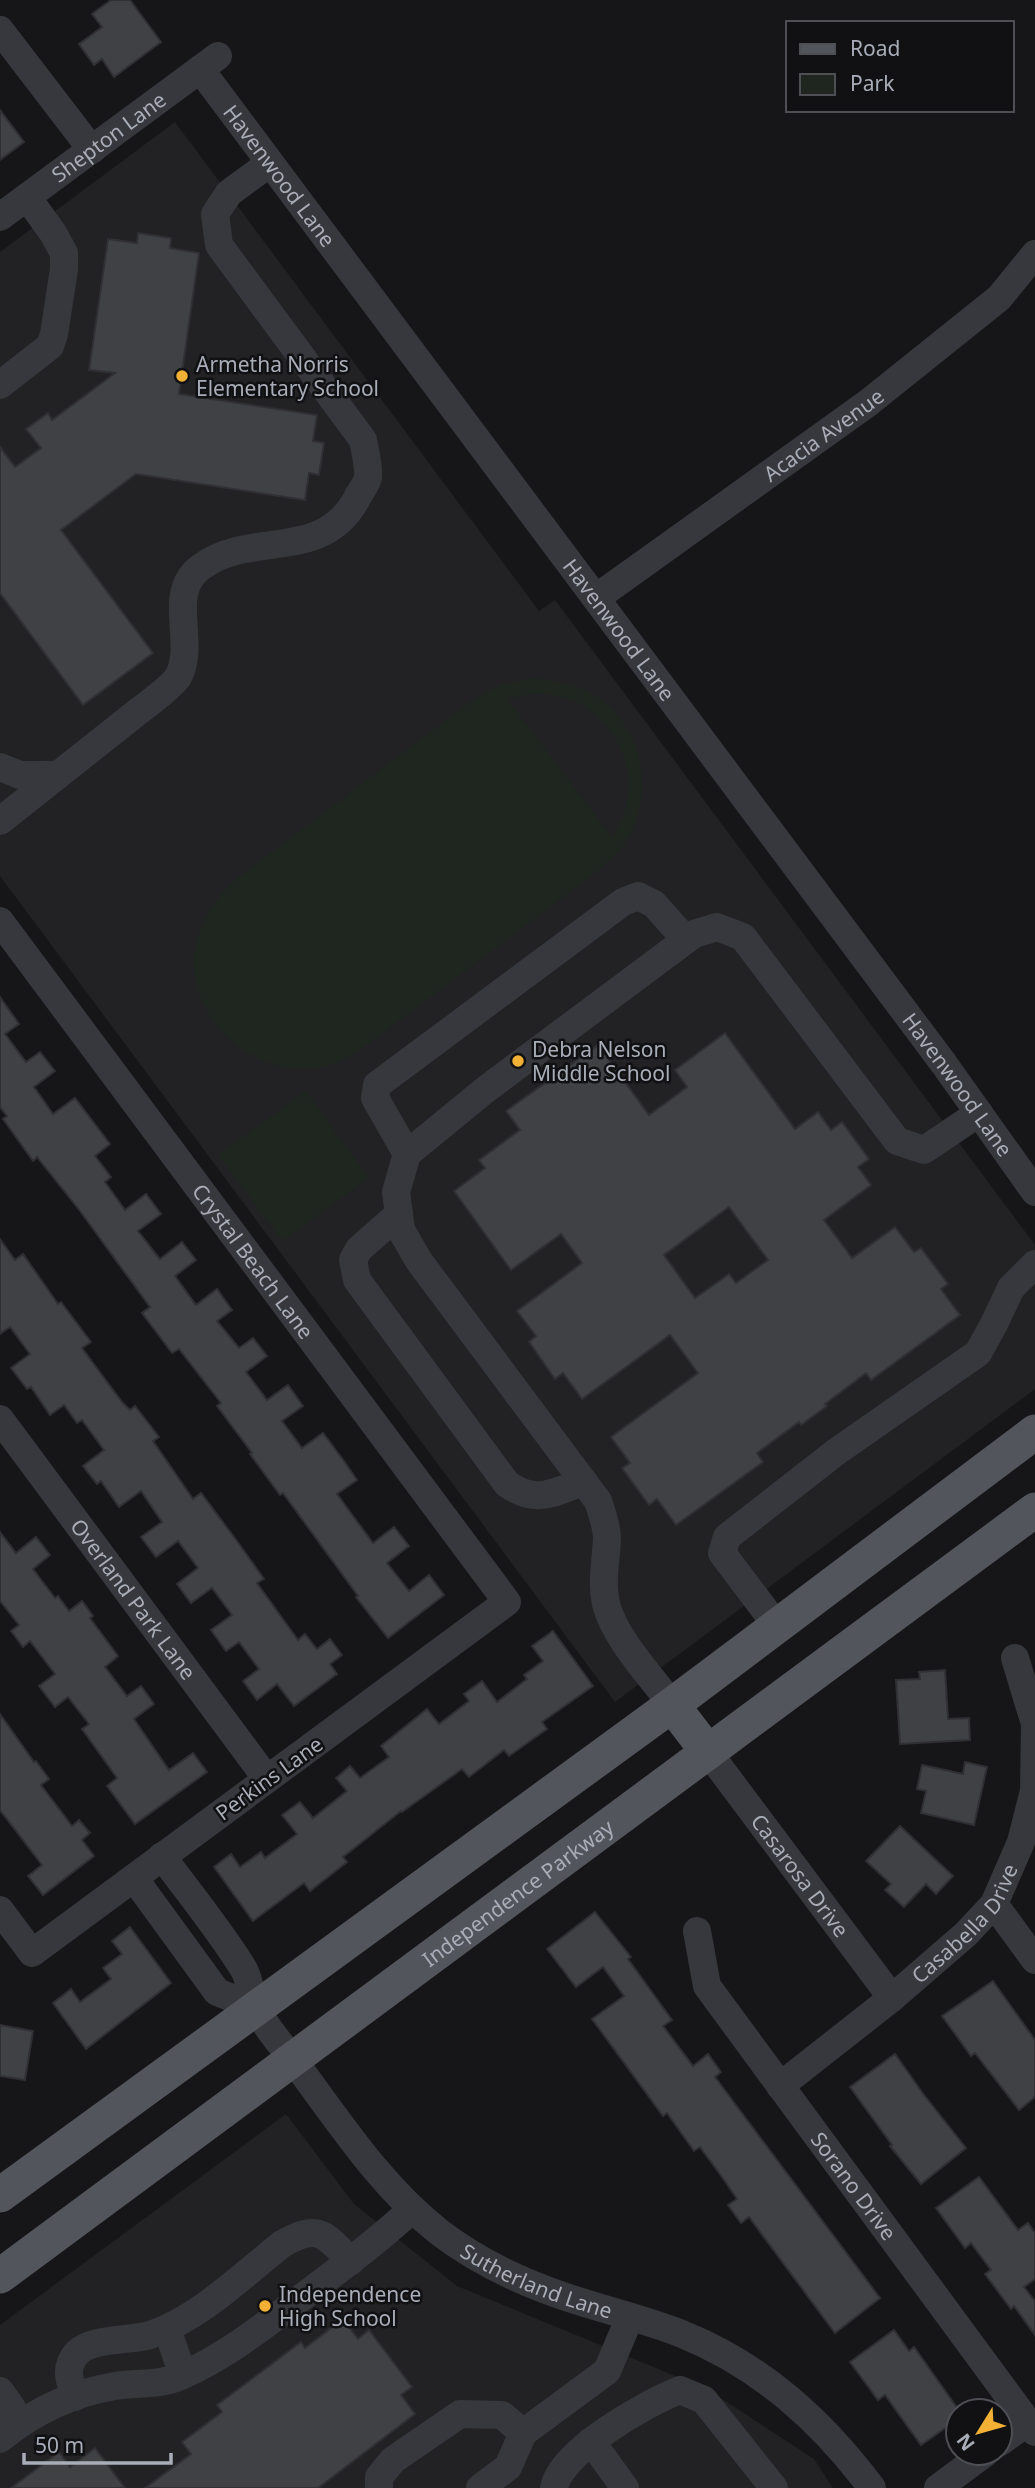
<svg xmlns="http://www.w3.org/2000/svg" width="1035" height="2488" font-family="'Noto Sans',sans-serif">
<style>
.built{fill:#222225}
.green{fill:#1e261f;fill-rule:evenodd}
.building{fill:#404145;stroke:#303034;stroke-width:2;fill-rule:evenodd}
.lines{fill:none;stroke-linecap:round;stroke-linejoin:round}
.minor{stroke:#37383d;stroke-width:28}
.major{stroke:#53555c;stroke-width:35}
.poi-dot{fill:#f2b134;stroke:#111113;stroke-width:2.5}
.labels{text-anchor:middle;dominant-baseline:central;stroke-width:5;stroke-linejoin:round;paint-order:stroke}
.street-label{font-size:21px;fill:#a8adb8;stroke:#111113}
.poi-label{font-size:21px;fill:#a8adb8;stroke:#111113;text-anchor:start}
</style>
<rect width="100%" height="100%" fill="#161618"/>
<g class="built">
<path d="M175,122L539,611L555,600L1035,1245V1389L615,1702L0,876V252Z"/>
<path d="M286,2114L354,2204L457,2286L707,2389L814,2459L833,2488H0V2325Z"/>
</g>
<g class="green">
<path d="M534,678C557,681 577,684 596,696C645,727 656,800 623,846C617,854 607,862 600,869L364,1047C355,1052 346,1059 336,1063C258,1092 170,1010 200,930C208,908 221,894 237,878L473,700L502,684ZM535,693C544,694 553,695 562,697C610,709 641,766 624,813C622,821 616,829 612,837L507,699Z"/>
<path d="M306,1091L369,1178L282,1241L218,1155Z"/>
</g>
<g class="building">
<path d="M111,0H130L161,42L114,77L102,59L94,65L79,44L102,27L92,14Z"/>
<path d="M0,110L24,142L0,160Z"/>
<path d="M138,233L171,238L170,248L199,253L179,394L317,415L313,441L324,443L319,475L309,473L305,500L136,474L61,530L153,653L83,705L0,593V447L15,467L41,448L26,429L48,413L52,420L115,373L89,370L108,239L137,243Z"/>
<path d="M0,997L19,1024L5,1034L26,1062L40,1052L55,1071L34,1087L53,1114L75,1098L110,1144L95,1156L111,1177L105,1182L125,1210L146,1194L161,1214L138,1231L160,1259L182,1242L196,1260L175,1276L196,1305L217,1289L232,1310L217,1321L239,1348L253,1338L267,1356L246,1372L267,1400L288,1385L303,1406L282,1421L302,1448L323,1433L344,1461L357,1480L337,1494L353,1516L373,1543L394,1527L409,1546L387,1563L409,1591L429,1575L444,1595L388,1638L356,1597L358,1596L283,1493L280,1495L250,1454L252,1453L217,1406L221,1403L179,1349L172,1353L142,1313L150,1307L80,1211L37,1157L33,1161L3,1119L7,1116L0,1107Z"/>
<path d="M725,1033L795,1129L818,1112L831,1130L842,1122L869,1159L858,1167L871,1185L824,1220L852,1258L895,1227L914,1252L921,1248L948,1284L941,1289L960,1315L871,1380L866,1373L825,1404L827,1406L801,1425L799,1422L757,1453L763,1462L676,1525L657,1499L649,1505L622,1468L630,1463L611,1437L698,1373L670,1335L582,1399L563,1373L555,1379L529,1342L536,1336L517,1311L582,1263L561,1234L511,1270L454,1191L485,1168L479,1160L520,1130L506,1111L598,1045L649,1115L687,1087L675,1070ZM729,1207L768,1260L736,1283L729,1274L695,1298L664,1255Z"/>
<path d="M0,1239L15,1260L23,1254L58,1304L61,1302L91,1342L82,1348L122,1402L130,1410L135,1406L159,1437L153,1441L193,1499L201,1493L237,1541L264,1579L257,1583L298,1640L305,1634L317,1649L330,1639L342,1655L330,1664L337,1674L294,1706L277,1684L257,1700L243,1681L259,1669L239,1642L226,1651L211,1630L232,1615L212,1588L191,1603L177,1584L198,1568L178,1541L156,1557L141,1537L162,1522L141,1491L119,1507L101,1481L97,1484L83,1466L104,1450L82,1420L77,1423L64,1405L50,1415L31,1387L27,1389L11,1368L30,1354L10,1327L0,1334Z"/>
<path d="M0,1532L16,1553L36,1537L50,1555L33,1569L55,1598L58,1596L69,1611L82,1601L93,1616L90,1618L118,1656L105,1667L127,1696L141,1686L154,1704L134,1719L169,1770L193,1753L207,1772L135,1824L107,1786L117,1778L82,1729L89,1724L68,1697L55,1707L39,1686L55,1674L30,1641L23,1647L11,1631L19,1625L0,1601Z"/>
<path d="M553,1631L593,1686L542,1722L547,1729L509,1756L504,1750L469,1777L462,1769L402,1812L401,1811L343,1857L347,1862L310,1891L304,1883L253,1921L214,1867L231,1854L240,1867L261,1852L265,1858L297,1834L282,1815L300,1802L313,1818L347,1791L336,1778L350,1766L360,1778L389,1757L381,1746L427,1709L439,1724L469,1701L464,1694L482,1681L497,1702L527,1679L524,1675L543,1661L532,1646Z"/>
<path d="M945,1670L948,1719L969,1718L970,1740L900,1744L896,1680L920,1679L919,1672Z"/>
<path d="M0,1714L34,1762L36,1761L49,1779L41,1785L72,1826L79,1820L90,1833L82,1840L94,1856L43,1895L28,1876L42,1865L0,1810Z"/>
<path d="M965,1762L987,1767L974,1825L921,1813L926,1791L917,1789L922,1765L963,1774Z"/>
<path d="M900,1826L953,1876L936,1894L926,1884L904,1907L885,1890L891,1884L866,1861Z"/>
<path d="M595,1912L631,1957L628,1959L672,2020L663,2026L693,2066L708,2054L721,2072L715,2077L880,2298L835,2333L749,2217L741,2223L728,2205L737,2199L722,2177L700,2147L694,2151L667,2113L663,2116L592,2019L624,1996L603,1967L576,1987L547,1949Z"/>
<path d="M130,1927L171,1983L86,2049L53,2003L71,1989L80,2002L111,1979L103,1968L122,1954L112,1941Z"/>
<path d="M993,1981L1035,2040V2097L1019,2110L975,2053L971,2056L942,2016Z"/>
<path d="M0,2025L33,2031L25,2080L0,2076Z"/>
<path d="M895,2054L924,2095L966,2148L921,2184L890,2146L892,2145L850,2087Z"/>
<path d="M979,2177L1018,2230L1028,2223L1035,2233V2279L1024,2287L1035,2301V2335L1014,2306L1011,2309L985,2274L991,2270L971,2243L965,2248L936,2208Z"/>
<path d="M343,2319L358,2339L369,2330L412,2387L401,2395L415,2414L318,2488H145L191,2454L182,2442L222,2412L217,2405L301,2342L305,2348Z"/>
<path d="M894,2330L909,2351L914,2347L958,2409V2419L921,2445L885,2395L878,2400L850,2362Z"/>
<path d="M95,2448L125,2488H11L59,2452L70,2467Z"/>
</g>
<g class="lines">
<g class="minor">
<path d="M0,30L92,150"/>
<path id="s1" d="M200,69L944,1064L1035,1192"/>
<path id="s2" d="M0,217L218,56"/>
<path d="M0,385L50,346L54,334L64,269V253L53,233L27,197"/>
<path id="s3" d="M596,598L868,403L999,298L1035,254"/>
<path d="M0,767L20,775H58"/>
<path d="M0,821C43,787 86,753 130,718C141,709 171,688 178,677C197,642 165,593 201,567C250,530 321,563 356,500C359,493 367,484 368,477C369,465 365,451 363,440L219,245L215,214L229,193L270,163"/>
<path id="s4" d="M0,921L507,1602L32,1953L0,1910"/>
<path d="M407,1154L375,1098L377,1085L623,902L638,896L654,904L686,940"/>
<path d="M399,1214L359,1249L353,1260L357,1280L507,1484C537,1505 553,1492 584,1482"/>
<path id="s5" d="M0,1419L267,1779"/>
<path d="M777,1626L722,1553L727,1537L836,1452L978,1353L994,1324L1011,1288L1035,1264"/>
<path d="M672,1705C651,1676 615,1639 606,1604C601,1582 606,1561 607,1539C607,1526 602,1513 598,1501L419,1261L401,1230L396,1192L407,1154L485,1090L694,934L717,927L743,937L897,1141L924,1150L979,1113"/>
<path id="s6" d="M708,1752L892,1998"/>
<path id="s7" d="M162,1856C189,1893 219,1929 243,1968C251,1980 249,1995 256,2008C266,2029 288,2052 302,2072C344,2129 383,2188 439,2232C477,2261 521,2282 566,2297C604,2310 644,2319 682,2334C761,2366 821,2420 872,2488"/>
<path d="M134,1878L217,1992L255,2007"/>
<path d="M994,1904L1035,1960"/>
<path id="s8" d="M697,1931L707,1986L1035,2432"/>
<path id="s9" d="M780,2086L892,1998L966,1934L994,1904L1021,1842L1034,1791L1035,1724L1015,1658"/>
<path d="M167,2329L183,2375"/>
<path d="M0,2391L12,2408L9,2431"/>
<path d="M75,2397C69,2380 64,2366 78,2352C93,2338 130,2341 150,2335C198,2319 242,2276 282,2244C319,2223 324,2234 351,2261"/>
<path d="M0,2439C33,2412 73,2393 115,2386C139,2382 161,2386 183,2375C226,2356 262,2327 300,2299C338,2270 377,2242 412,2209"/>
<path d="M591,2441L625,2488"/>
<path d="M1000,2442L1028,2422"/>
<path d="M379,2488V2477L393,2460L460,2414L502,2415L523,2433"/>
<path d="M480,2488L508,2467L523,2433L607,2371L630,2317"/>
<path d="M554,2488C560,2452 646,2403 680,2390L704,2400L774,2488"/>
<path d="M938,2488L985,2453"/>
</g>
<g class="major">
<path d="M672,1705L708,1752"/>
<path d="M0,2195L672,1705L1035,1432"/>
<path id="s10" d="M0,2276L1035,1510"/>
</g>
</g>
<g class="poi-dot">
<circle cx="182" cy="376" r="7"/>
<circle cx="518" cy="1061" r="7"/>
<circle cx="265" cy="2306" r="7"/>
</g>
<g class="labels">
<g class="street-label">
<text stroke="none"><textPath href="#s2" startOffset="135">Shepton Lane</textPath></text>
<text stroke="none"><textPath href="#s1" startOffset="133">Havenwood Lane</textPath></text>
<text stroke="none"><textPath href="#s3" startOffset="280">Acacia Avenue</textPath></text>
<text stroke="none"><textPath href="#s1" startOffset="700">Havenwood Lane</textPath></text>
<text stroke="none"><textPath href="#s1" startOffset="1267">Havenwood Lane</textPath></text>
<text stroke="none"><textPath href="#s4" startOffset="424">Crystal Beach Lane</textPath></text>
<text stroke="none"><textPath href="#s5" startOffset="224">Overland Park Lane</textPath></text>
<text transform="translate(269 1778) rotate(-36)">Perkins Lane</text>
<text stroke="none"><textPath href="#s6" startOffset="154">Casarosa Drive</textPath></text>
<text stroke="none"><textPath href="#s10" startOffset="644">Independence Parkway</textPath></text>
<text stroke="none"><textPath href="#s9" startOffset="248">Casabella Drive</textPath></text>
<text stroke="none"><textPath href="#s8" startOffset="304">Sorano Drive</textPath></text>
<text stroke="none"><textPath href="#s7" startOffset="581">Sutherland Lane</textPath></text>
</g>
<g class="poi-label">
<text x="196" y="364">Armetha Norris<tspan x="196" dy="24">Elementary School</tspan></text>
<text x="532" y="1049">Debra Nelson<tspan x="532" dy="24">Middle School</tspan></text>
<text x="279" y="2294">Independence<tspan x="279" dy="24">High School</tspan></text>
</g>
</g>
<rect x="786" y="21" width="228" height="91" fill="#111113" stroke="#4d4f55" stroke-width="2"/>
<rect x="800" y="44" width="35" height="10" fill="#53555c" stroke="#4d4f55" stroke-width="2"/>
<text x="850" y="56" font-size="21" fill="#a8adb8">Road</text>
<rect x="800" y="74" width="35" height="21" fill="#1e261f" stroke="#4d4f55" stroke-width="2"/>
<text x="850" y="91" font-size="21" fill="#a8adb8">Park</text>
<g transform="translate(979 2432) rotate(233)"><circle r="33" fill="#111113" stroke="#4d4f55" stroke-width="2"/>
<path d="M0-5L12 26L0 18L-12 26Z" fill="#f2b134"/>
<text y="-10" font-size="19" font-weight="bold" text-anchor="middle" fill="#a8adb8">N</text>
</g>
<path d="M24 2453v10h147v-10" fill="none" stroke="#a8adb8" stroke-width="3.5"/>
<text x="35" y="2453" font-size="21" fill="#a8adb8" stroke="#111113" stroke-width="5" paint-order="stroke">50 m</text>
</svg>
